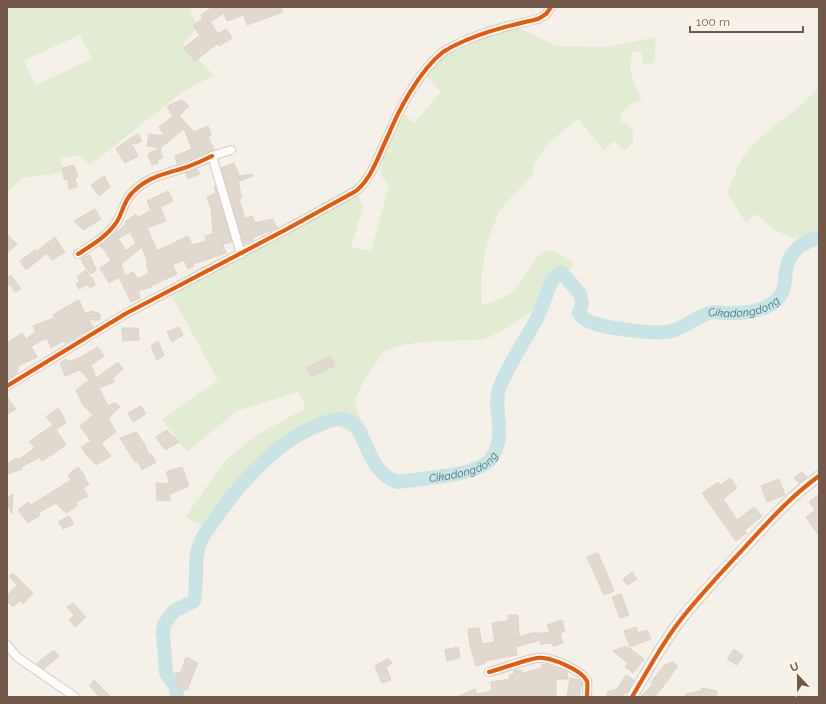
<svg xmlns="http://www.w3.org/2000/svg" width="826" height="704" font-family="Raleway,sans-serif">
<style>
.green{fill:#e1ecd3;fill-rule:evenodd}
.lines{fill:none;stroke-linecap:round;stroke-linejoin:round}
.river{stroke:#cae3e5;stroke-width:14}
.building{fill:#e1d8d0;stroke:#ded3ca;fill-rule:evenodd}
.minor-casing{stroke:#d4cdc6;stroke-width:10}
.tertiary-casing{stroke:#d4cdc6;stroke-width:12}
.minor{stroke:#fefdfc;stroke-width:8}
.tertiary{stroke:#fefdfc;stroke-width:10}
.cycleway-casing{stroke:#fff5e8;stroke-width:6}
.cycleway{stroke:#e8590c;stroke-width:4}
.labels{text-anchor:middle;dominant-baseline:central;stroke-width:4;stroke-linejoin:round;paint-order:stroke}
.water-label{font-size:11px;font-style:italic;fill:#41747f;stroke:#fff5e8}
</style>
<rect width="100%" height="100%" fill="#f5f0e8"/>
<g class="green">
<path d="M7,7H196L190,10L198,27L182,44L214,75L182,92L90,165L78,155L61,158L62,172L23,178L7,192ZM80,35L92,59L35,85L24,60Z"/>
<path d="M519,28L556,46L606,47L656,37L654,63L643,64L641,51L632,52L630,70L634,84L642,101C631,103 625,106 620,116L622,122L629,125L633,131V142L625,151L614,141L604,151L578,118C563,131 545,144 535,162C533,166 534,172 531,176C522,189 509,198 500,210C497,214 496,220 494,224C484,250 479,277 482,305C494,301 505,299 514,290C537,267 536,231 574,264L547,298L527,315L504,330L482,340L437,341L406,344L384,351L363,382L355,400L358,414L369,432L353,433L337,426L326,424C279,449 241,489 206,528L185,517L227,459L257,435L306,408L298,392L237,411L187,452L162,419L218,380L167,287L203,266L249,246L356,193L363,206L351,247L371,251L389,186L380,174L385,146L401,112L414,123L441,92L425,75L453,47L465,39Z"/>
<path d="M819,88V240C789,241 778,234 756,214L746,223L727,193L742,158L755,143L777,123L798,108Z"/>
</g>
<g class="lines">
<path class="river" id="s1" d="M177,697L176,687L166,673L163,633L164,625L169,617L174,611L194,601C199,581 192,560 201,541C204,533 211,525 216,518C241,481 280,438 324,423C331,420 340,417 347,420C368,428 365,471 397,482C418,479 476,476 490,460C495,453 498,446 499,438C501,422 494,404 499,389C508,365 523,344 535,322C542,309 546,294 552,280L560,273L563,274L580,294L582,303L579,313C580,314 582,318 583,318C595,328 656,335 672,331C686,327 698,315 713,312C718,312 722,313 728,313C743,313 762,312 774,302C790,290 782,274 789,260C794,248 807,241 819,237"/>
</g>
<g class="building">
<path d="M213,7H281L283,12L247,25L244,15L227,21L224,13L210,22L218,34L226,29L232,38L219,46L217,44L195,61L184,48L200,35L193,26L203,18L201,15Z"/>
<path d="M182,100L189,106L179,116L194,132L208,126L211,135L208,137L214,150L177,164L175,156L192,149L184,129L160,148L147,146L149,134L165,136L159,127L173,116L167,106Z"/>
<path d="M138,134L142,141L135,144L131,143L138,156L125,163L116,149L131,138Z"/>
<path d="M161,148V153L163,158L157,160L158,163L152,165L148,154Z"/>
<path d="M234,163L239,176L252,174L253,176L238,182L242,198L239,199L245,219L252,216L255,223L273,219L277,228L252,238L253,240L244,244L221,168Z"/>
<path d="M74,165L78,177L75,178L77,187L69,189L68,180L64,179L62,168Z"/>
<path d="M197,169L200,174L188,179L186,173Z"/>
<path d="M104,176L110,187L99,196L91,185Z"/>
<path d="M215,186L232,242L223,244L226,253L193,264L194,266L188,269L184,260L172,265L177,274L151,286V287L138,291L140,298L131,302L119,277L109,283L100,268L111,261L106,252L100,246L126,224L125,222L136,214L137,218L151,210L147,201L168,191L173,201L160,207L166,221L147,228L157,251L188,236L192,245L206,241L205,236L213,234L211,208L207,197L216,193L214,187ZM130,232L136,243L126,251L118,238ZM142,247L148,263L146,264L149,273L138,279L133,272L125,276L121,264Z"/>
<path d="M95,209L101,219L83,230L74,221Z"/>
<path d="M7,234L17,244L7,253Z"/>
<path d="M55,237L65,252L52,260L47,253L26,270L20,261L35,250L36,252Z"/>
<path d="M90,255L96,270L91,274L84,265L81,258Z"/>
<path d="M86,270L90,277H92L95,285L90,288L87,284L79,289L76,284L80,282L77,277Z"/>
<path d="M11,275L21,289L15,292L10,284L7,287V278Z"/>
<path d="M79,300L85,314L92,311L100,314V320H89L93,327L65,343L63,341L51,348L47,338L31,346L37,357L18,366V373L7,379V343L22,333L26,339L36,332L33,326L54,318L53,315L66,307Z"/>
<path d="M179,327L183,335L172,342L167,332Z"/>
<path d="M122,328H138L139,340L123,341Z"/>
<path d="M158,341L164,355L157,360L151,346Z"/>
<path d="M98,347L104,356L91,365L96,378L118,362L123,369L113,378L114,382L99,388L108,406L115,402L120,407L108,418L116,432L101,443L111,456L96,465L88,456H87L81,447L91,441L80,426L93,415L83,405L76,390L89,380L80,370L65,376L60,363L66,359L68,362L81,357Z"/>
<path d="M330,356L335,366L311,376L306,368Z"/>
<path d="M7,397L16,409L7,415Z"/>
<path d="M141,406L146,414L133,422L128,413Z"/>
<path d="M58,408L62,414L66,423L57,429L46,417Z"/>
<path d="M53,425L66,445L42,461L40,457L21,467L22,469L8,474L7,464L17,458L18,460L35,448L29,442Z"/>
<path d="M167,430L173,437L174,436L179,442L165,450L156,437Z"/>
<path d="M136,432L145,445L149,455L151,454L156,462L142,470L137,461L135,462L120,438Z"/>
<path d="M78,467L85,476L84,477L89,484L83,488L88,496L76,502L77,506L66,513L56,503L38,513L40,515L28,523L18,510L29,502L31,505L71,480L68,475Z"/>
<path d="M182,467L189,486L170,494V501L157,500L156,483L170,484L166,472Z"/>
<path d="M802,472L807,477L799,483L794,478Z"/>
<path d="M730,478L737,488L723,499L737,520L754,507L762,516L745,530L747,533L736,541L702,493L718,482L721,485Z"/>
<path d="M779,479L785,495L767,502L761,486Z"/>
<path d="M13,494L12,514L7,503V498Z"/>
<path d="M819,494V536L806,517L816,510L809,502Z"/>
<path d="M69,516L74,524L63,529L58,522Z"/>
<path d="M598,553L614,591L604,595L587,557Z"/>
<path d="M632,572L637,579L627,585L623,579Z"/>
<path d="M13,573L33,593L23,604L20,600L13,607L7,601V596L17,585L9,576Z"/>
<path d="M621,594L629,615L620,618L612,597Z"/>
<path d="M73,603L86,617L75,627L69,620L74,615L67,607Z"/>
<path d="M508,615H518L519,637L532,633H550L547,625L562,620L565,631L560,633L563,643L553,646L552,643L540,644V640L516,647L517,655L485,661V663L476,666L470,645L468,629L479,628L482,644L495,642L492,623L508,621Z"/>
<path d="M636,627L638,633L647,630L651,639L630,647L624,631Z"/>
<path d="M626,646L644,659L633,673L625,667L628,663L613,651Z"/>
<path d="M458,647L460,658L447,661L445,650Z"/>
<path d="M734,649L743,656L737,665L727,659Z"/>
<path d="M54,650L59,656L44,669L39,666L37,663Z"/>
<path d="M186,657L198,663L187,690L179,688L176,673L181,672Z"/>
<path d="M388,658L392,663L386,667L391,680L382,683L375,666Z"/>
<path d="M673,662L678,666L655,697H640L653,684L651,683L664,665Z"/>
<path d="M547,664L567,672L568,679H556V697H456L475,689L477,694L492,691L491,682L510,679L509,675L514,674V670H522L523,673L542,668L541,665Z"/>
<path d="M626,675L634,680L628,691L622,697H607V692L617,689Z"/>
<path d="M570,678L579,680L582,683L579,697H567Z"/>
<path d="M94,680L111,697H100L89,686Z"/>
<path d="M702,688L717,691L716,697H686L685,694L701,691Z"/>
</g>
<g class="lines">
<g class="minor-casing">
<g id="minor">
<path d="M231,150L212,156L241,254"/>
<path d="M78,254C92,245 106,237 116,223C122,215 123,202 132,193C148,176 166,174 187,167C195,164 204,160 212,156"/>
<path d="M7,386L125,314L287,229L356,191C372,178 379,154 388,136C399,109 420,70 443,52C449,48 455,45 462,42C486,31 512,25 538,19L546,14L551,7"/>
<path d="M7,645L17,657L75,697"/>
<path d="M489,672C505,668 521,661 537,658C549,656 582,670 587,681C588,686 587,692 587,697"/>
</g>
</g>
<g class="tertiary-casing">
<path id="tertiary" d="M632,697C647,672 661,645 679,622C699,596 722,572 745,547C768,522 791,496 819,476"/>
</g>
<use href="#minor" class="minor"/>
<use href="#tertiary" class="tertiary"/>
<g class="cycleway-casing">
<g id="cycleway">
<path d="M78,254C92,245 106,237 116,223C122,215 123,202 132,193C148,176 166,174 187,167C195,164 204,160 212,156"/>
<path d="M7,386L125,314L287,229L356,191C372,178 379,154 388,136C399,109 420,70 443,52C449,48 455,45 462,42C486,31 512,25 538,19L546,14L551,7"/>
<path d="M489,672C505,668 521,661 537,658C549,656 582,670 587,681C588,686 587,692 587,697"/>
<path d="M632,697C647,672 661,645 679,622C699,596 722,572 745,547C768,522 791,496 819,476"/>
</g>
</g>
<use href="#cycleway" class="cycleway"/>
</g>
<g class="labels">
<g class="water-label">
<text stroke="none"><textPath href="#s1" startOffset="981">Cikadongdong</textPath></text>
<text stroke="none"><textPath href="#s1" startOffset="524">Cikadongdong</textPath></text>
</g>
</g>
<rect width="826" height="704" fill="none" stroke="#725849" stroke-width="16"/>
<g transform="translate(798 676) rotate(338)" stroke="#fff5e8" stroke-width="3" paint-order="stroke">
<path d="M0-3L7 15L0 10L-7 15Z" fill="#725849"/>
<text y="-6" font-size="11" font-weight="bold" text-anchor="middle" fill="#725849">U</text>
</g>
<path d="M690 26v6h113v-6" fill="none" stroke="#725849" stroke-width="2"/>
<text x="696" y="26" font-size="12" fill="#725849" stroke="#fff5e8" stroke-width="3" paint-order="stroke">100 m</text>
</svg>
